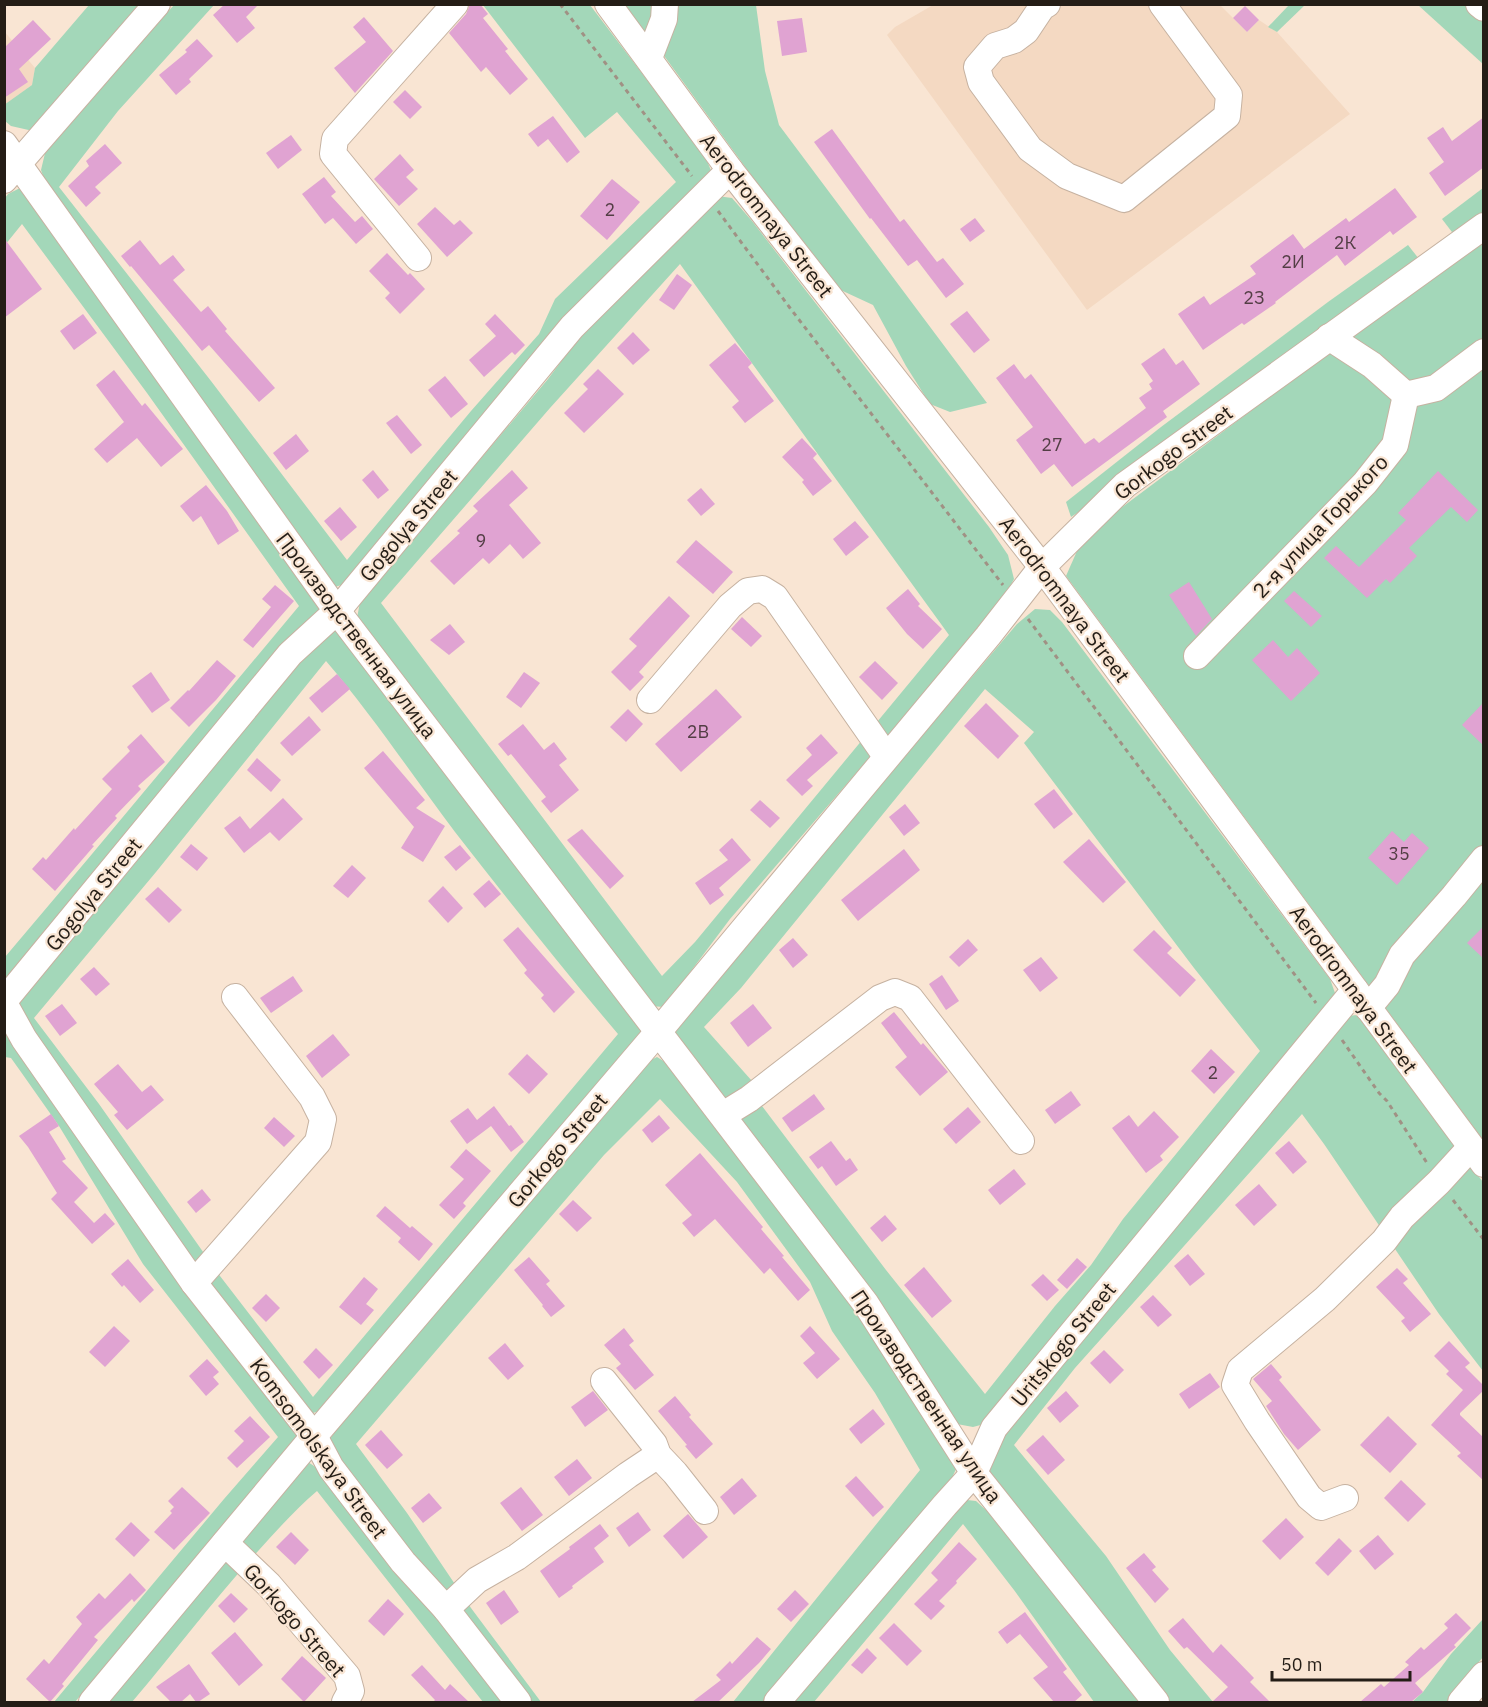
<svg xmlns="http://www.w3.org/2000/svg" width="1488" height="1707" font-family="'IBM Plex Sans',sans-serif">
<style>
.built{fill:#f4d9c2}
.green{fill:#a3d7b9;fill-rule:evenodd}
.building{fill:#e0a3d2}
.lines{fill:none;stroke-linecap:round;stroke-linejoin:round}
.minor-casing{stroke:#c6b2a1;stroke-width:28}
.path{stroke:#a09184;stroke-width:3;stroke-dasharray:4.5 4.5;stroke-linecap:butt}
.minor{stroke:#fff;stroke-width:26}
.labels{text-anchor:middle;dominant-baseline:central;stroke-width:4.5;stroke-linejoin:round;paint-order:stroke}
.number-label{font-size:18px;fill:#533e45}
.street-label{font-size:21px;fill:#241d16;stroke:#f9e5d3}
</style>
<rect width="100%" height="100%" fill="#f9e5d3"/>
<g class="built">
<path d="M933,5H1220L1247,32L1259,20L1277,32L1350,114L1087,310L887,35L895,27Z"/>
<path d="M4,31L35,68L32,85L5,105Z"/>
</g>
<g class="green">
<path d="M89,5H144L33,131L11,126L5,121L4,105L32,85L35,68Z"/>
<path d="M174,5H214L118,111L59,187L211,381L347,560L471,411L539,334L555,299L676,182L617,112L585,138L483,5H590L705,156L712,173L354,581L335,587L50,195L41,170L46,149Z"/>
<path d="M622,5H660L648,37Z"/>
<path d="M671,5H756L765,71L779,125L987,403L950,412L930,404L906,366L873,305L832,286L662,53Z"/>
<path d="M1289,5H1305L1277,32L1268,27Z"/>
<path d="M1418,5H1466L1483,20V64Z"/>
<path d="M20,188L315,596L319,611L11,978H5V957L87,860L299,606L147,393L22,224L5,245V198L8,194Z"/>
<path d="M1483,188V214L1455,236L1442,219Z"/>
<path d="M717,196L732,198L752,221L989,527L1008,555L1014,579L997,610L730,919L664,1007L650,1006L357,618L360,602L548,379L593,319ZM680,264L949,635L695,942L662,976L381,603L550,408Z"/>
<path d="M1483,237V1140L1066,576L1077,551L1117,511Z"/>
<path d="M1408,245L1419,259L1104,495L1071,517L1066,502L1161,427L1328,302Z"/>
<path d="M1035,609L1050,610L1062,622L1330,979L1335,993L1333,1006L988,1423L973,1427L957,1424L673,1036L679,1022L1017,624ZM985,689L1034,732L1024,743L1194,968L1260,1051L1123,1219L1091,1265L1055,1306L985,1394L886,1270L762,1106L752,1081L704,1027L741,988Z"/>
<path d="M333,629L349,639L642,1022V1032L325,1409L310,1414L211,1292L15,1005L323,633ZM326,661C373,716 412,775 455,832C508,900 562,968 618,1034L313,1397L220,1276L99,1104L34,1018L156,872Z"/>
<path d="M1356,1015L1367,1023L1453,1143L1483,1182V1371L1439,1314L1324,1144L1302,1114L1075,1368L1014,1445L1106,1556L1170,1650L1213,1702H1166L989,1478L988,1456L1001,1430L1343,1017Z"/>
<path d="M4,1029L299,1434L289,1451L233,1515L75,1702H54L224,1499L278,1437L143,1264L59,1126L21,1072L11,1058L5,1057Z"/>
<path d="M657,1057L673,1067L780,1202L867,1328L957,1467L950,1482L765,1702H733L920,1470L875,1393L832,1331L810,1282L737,1182L660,1099L604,1155L356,1444L407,1513L471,1608L541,1702H530L420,1567L334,1455L330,1439L345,1417L645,1063Z"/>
<path d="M308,1462L323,1472L511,1702H483L317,1491C296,1509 277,1530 259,1550C214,1599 175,1652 132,1702H103Z"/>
<path d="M967,1500L976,1501L999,1522L1139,1702H1094L1014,1590L963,1524L814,1702H792L901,1572Z"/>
<path d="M1483,1619V1657L1446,1702H1412L1423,1692L1451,1654Z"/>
</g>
<g class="building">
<path d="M225,4H259L246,17L255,28L237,43L213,15Z"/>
<path d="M470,4H480L488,14L483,18L508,49L505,51L528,79L510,95L486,67L481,72L449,33L466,14Z"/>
<path d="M1245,6L1259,20L1247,32L1233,18Z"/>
<path d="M364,17L393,51L355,93L334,68L366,42L353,27Z"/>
<path d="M802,18L807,52L782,56L777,21Z"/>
<path d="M33,20L51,39L19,69L28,82L4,98V48Z"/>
<path d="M197,39L213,56L189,79L191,82L176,95L159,75L187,52L185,50Z"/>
<path d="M405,90L422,107L410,119L393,102Z"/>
<path d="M553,116L580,152L567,163L548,139L538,147L528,134Z"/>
<path d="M1484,117V167L1445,196L1429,173L1444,162L1427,138L1443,127L1452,141Z"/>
<path d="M832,129L900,222L904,219L937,262L943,258L964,284L946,298L917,260L908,266L871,218L870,219L814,142Z"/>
<path d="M291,135L302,150L278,169L266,153Z"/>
<path d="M105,144L122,163L95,187L101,193L86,207L68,186L89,166L86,161Z"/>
<path d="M400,154L414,170L406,177L418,189L399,206L374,179Z"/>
<path d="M324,177L336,192L331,196L355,222L362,216L373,229L356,244L333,218L325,224L302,194Z"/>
<path d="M612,179L640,202L607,240L580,216Z"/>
<path d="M1395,188L1417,217L1393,235L1390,231L1345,266L1337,255L1275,302L1276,303L1244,325L1242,323L1203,350L1178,314L1204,296L1210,305L1256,274L1250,266L1293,234L1304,249L1346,218L1349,222Z"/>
<path d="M435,207L454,225L460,220L473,233L447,257L417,224Z"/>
<path d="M975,218L985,231L970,242L960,229Z"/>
<path d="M4,238L42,289L4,318Z"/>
<path d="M140,240L160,265L173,255L185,270L173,280L201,312L208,306L227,329L225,331L275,388L259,402L209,345L202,351L131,266L130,267L121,256Z"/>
<path d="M387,253L408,275L410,273L425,289L400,314L385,298L390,293L369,271Z"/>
<path d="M677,274L692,285L674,310L659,300Z"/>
<path d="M967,311L990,340L974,353L950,324Z"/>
<path d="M83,314L97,333L74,350L60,331Z"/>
<path d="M495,314L525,345L515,355L512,352L484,377L469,360L496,336L485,324Z"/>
<path d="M633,332L650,350L633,365L617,348Z"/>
<path d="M735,343L752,363L748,367L774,401L745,423L732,407L739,401L709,365Z"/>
<path d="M1164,348L1176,365L1183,360L1200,384L1163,411L1167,417L1072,487L1054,464L1041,474L1016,440L1033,427L996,378L1014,364L1025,379L1031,374L1085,444L1094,438L1099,443L1146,408L1139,398L1152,389L1149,384L1153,381L1141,364Z"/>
<path d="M598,369L624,394L584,433L564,413L588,389L583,384Z"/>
<path d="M114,370L142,406L145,403L183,449L161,467L137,438L107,463L94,449L124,422L96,385Z"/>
<path d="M445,376L468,404L451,418L428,390Z"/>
<path d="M397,415L422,445L411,454L386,423Z"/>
<path d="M296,434L309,451L286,470L273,453Z"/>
<path d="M802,438L817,454L813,458L832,481L813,496L802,482L804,480L782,457Z"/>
<path d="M373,470L389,490L378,499L362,480Z"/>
<path d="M512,470L528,488L509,505L541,543L523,559L510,544L489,564L483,558L454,585L430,561L460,533L457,531L478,511L473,506Z"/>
<path d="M1438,471L1478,510L1467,522L1451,507L1409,548L1417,556L1390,583L1386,579L1367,598L1324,558L1336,546L1359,567L1406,520L1398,513Z"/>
<path d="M206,485L227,511L239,531L218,545L201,516L193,522L180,506Z"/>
<path d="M701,488L715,504L701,516L687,500Z"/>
<path d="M340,507L357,527L341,541L324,521Z"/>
<path d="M855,521L869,537L846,556L833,539Z"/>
<path d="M696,540L733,572L713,594L676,562Z"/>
<path d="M1189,582L1212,619L1196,636L1169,595Z"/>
<path d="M275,585L294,601L253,648L243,640L271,607L262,599Z"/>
<path d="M908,589L920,604L918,606L942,629L923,649L907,634L886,608Z"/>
<path d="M1294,591L1322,616L1311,627L1284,601Z"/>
<path d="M669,596L690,616L639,672L644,677L630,691L611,672L637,646L629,639Z"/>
<path d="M742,617L762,636L751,647L731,629Z"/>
<path d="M450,624L465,642L449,655L430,640Z"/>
<path d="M1273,640L1288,657L1297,648L1320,673L1291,701L1252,660Z"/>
<path d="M217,660L236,676L216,700L189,727L170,708L188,690L189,691Z"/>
<path d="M875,661L898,683L882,700L859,677Z"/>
<path d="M151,672L170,700L152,713L132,686Z"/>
<path d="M524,672L540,683L521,708L506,697Z"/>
<path d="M337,674L350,689L322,713L309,698Z"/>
<path d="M716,689L742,717L681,772L655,744Z"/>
<path d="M1484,702V746L1462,725Z"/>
<path d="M986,703L1019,736L998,759L964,726Z"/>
<path d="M628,709L643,724L626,742L610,727Z"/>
<path d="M309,716L321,730L292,756L280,743Z"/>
<path d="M523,724L544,750L554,742L567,759L559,765L579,790L551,813L541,801L546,797L511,754L508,756L498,744Z"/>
<path d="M141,734L165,762L138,786L141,789L115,816L117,818L92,845L94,846L55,891L32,869L43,857L46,860L74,828L75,830L112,789L102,779L130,751L127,747Z"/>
<path d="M821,734L838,753L807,780L813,786L802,796L786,780L812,755L806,748Z"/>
<path d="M383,751L425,800L416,808L445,826L423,862L401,848L414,827L364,768Z"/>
<path d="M257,758L281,780L271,792L247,770Z"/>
<path d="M1054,789L1073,814L1054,829L1034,804Z"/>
<path d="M283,798L303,819L279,841L270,832L244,853L224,828L240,816L250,829Z"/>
<path d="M760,800L780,818L770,828L750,810Z"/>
<path d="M905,804L920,823L904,836L889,817Z"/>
<path d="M582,829L624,876L610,889L567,840Z"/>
<path d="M1392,831L1404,842L1412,833L1429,848L1397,885L1368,858Z"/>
<path d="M732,838L751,860L719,888L724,895L710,905L695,883L728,860L719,850Z"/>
<path d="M1089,839L1126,882L1103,903L1063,862Z"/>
<path d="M191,844L208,858L197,871L180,857Z"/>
<path d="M460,845L471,858L456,871L444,857Z"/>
<path d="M904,849L920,870L858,921L841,900Z"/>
<path d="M352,865L366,878L348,898L333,886Z"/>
<path d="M489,880L501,894L485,908L473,894Z"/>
<path d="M443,886L463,908L448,923L428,901Z"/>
<path d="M158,887L182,910L169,923L145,899Z"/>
<path d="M1484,926V959L1467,943Z"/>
<path d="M518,927L575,992L554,1013L541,998L544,995L524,973L527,970L503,940Z"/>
<path d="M1154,930L1172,948L1167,953L1196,980L1180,997L1133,950Z"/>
<path d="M793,938L808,955L793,968L779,950Z"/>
<path d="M968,939L978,950L959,967L949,957Z"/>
<path d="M1041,957L1058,978L1040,992L1023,970Z"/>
<path d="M94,967L110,984L96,996L80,979Z"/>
<path d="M942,975L959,1001L946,1010L929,984Z"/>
<path d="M293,976L303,991L271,1013L260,998Z"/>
<path d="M62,1004L77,1023L60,1036L45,1016Z"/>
<path d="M753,1004L772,1028L748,1047L730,1023Z"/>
<path d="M894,1012L921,1045L923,1043L948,1072L920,1096L895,1067L907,1057L881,1023Z"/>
<path d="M333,1034L350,1055L322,1078L306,1056Z"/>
<path d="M1211,1049L1235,1072L1214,1094L1191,1071Z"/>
<path d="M527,1054L548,1074L529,1094L508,1074Z"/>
<path d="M118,1064L142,1092L151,1085L164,1100L127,1130L114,1115L118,1112L94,1084Z"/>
<path d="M1071,1091L1081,1105L1055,1124L1045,1110Z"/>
<path d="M814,1094L825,1109L792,1132L782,1118Z"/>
<path d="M494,1106L509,1126L511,1125L524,1142L511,1152L491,1126L467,1144L450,1121L468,1108L477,1120Z"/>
<path d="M968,1107L981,1122L956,1144L943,1129Z"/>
<path d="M1154,1111L1179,1137L1160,1156L1163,1160L1146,1173L1112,1128L1129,1115L1138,1127Z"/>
<path d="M51,1114L59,1126L49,1132L66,1159L62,1161L88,1188L74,1202L94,1223L105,1213L115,1224L92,1244L51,1199L57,1193L28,1147L19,1136Z"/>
<path d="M659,1115L670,1128L652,1143L642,1130Z"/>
<path d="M274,1117L295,1136L284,1147L264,1128Z"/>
<path d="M831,1141L846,1161L850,1158L858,1170L836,1186L822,1166L818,1169L809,1157Z"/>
<path d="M1289,1141L1307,1162L1293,1174L1275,1153Z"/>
<path d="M466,1149L491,1171L463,1203L466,1206L454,1219L439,1205L464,1179L450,1167Z"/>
<path d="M700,1153L763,1227L761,1229L784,1256L782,1257L810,1290L798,1301L770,1268L764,1274L715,1219L694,1237L682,1223L692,1215L665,1185Z"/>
<path d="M1014,1169L1026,1184L1000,1205L988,1190Z"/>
<path d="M1259,1184L1277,1205L1254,1226L1235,1205Z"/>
<path d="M202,1189L211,1200L196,1213L187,1202Z"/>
<path d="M573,1200L592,1218L577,1232L559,1214Z"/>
<path d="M385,1206L410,1228L412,1226L433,1244L419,1261L398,1242L401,1238L376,1216Z"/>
<path d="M885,1215L897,1229L882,1242L870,1228Z"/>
<path d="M1188,1254L1205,1274L1190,1286L1174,1266Z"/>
<path d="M529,1257L550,1281L546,1284L565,1306L551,1317L542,1306L543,1305L514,1270Z"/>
<path d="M1077,1258L1087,1267L1067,1289L1057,1280Z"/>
<path d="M128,1259L154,1290L140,1303L124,1285L122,1287L111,1274Z"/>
<path d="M924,1267L952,1301L932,1318L904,1285Z"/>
<path d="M1397,1268L1408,1279L1403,1283L1431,1314L1410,1332L1401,1321L1405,1318L1376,1287Z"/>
<path d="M1043,1274L1059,1290L1047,1301L1031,1285Z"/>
<path d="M364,1277L378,1289L366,1304L374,1310L361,1325L339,1307Z"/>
<path d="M266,1294L280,1308L266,1322L252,1308Z"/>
<path d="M1153,1295L1172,1315L1158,1327L1140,1307Z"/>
<path d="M114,1326L130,1341L105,1367L89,1352Z"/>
<path d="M810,1326L840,1359L817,1379L803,1363L815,1353L800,1336Z"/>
<path d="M624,1328L634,1341L629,1345L654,1375L635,1390L616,1368L621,1364L604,1345Z"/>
<path d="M1449,1341L1470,1363L1465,1367L1484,1386V1390L1460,1413V1415L1484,1438V1481L1457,1456L1461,1453L1431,1425L1463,1390L1446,1374L1449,1371L1434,1356Z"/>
<path d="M505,1343L524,1366L508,1380L488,1358Z"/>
<path d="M316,1348L333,1365L319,1379L303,1362Z"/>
<path d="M1104,1350L1124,1370L1110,1384L1090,1363Z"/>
<path d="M207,1359L219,1372L213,1377L219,1384L206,1396L189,1376Z"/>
<path d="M1271,1364L1282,1377L1279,1380L1321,1430L1298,1450L1284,1434L1266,1406L1272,1401L1253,1379Z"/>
<path d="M1210,1373L1220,1387L1189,1409L1179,1394Z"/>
<path d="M593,1391L608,1410L585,1427L571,1407Z"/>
<path d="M1066,1391L1079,1406L1060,1423L1047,1408Z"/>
<path d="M675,1396L691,1415L689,1417L713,1444L696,1459L685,1446L687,1445L658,1411Z"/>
<path d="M873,1409L885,1424L861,1444L849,1429Z"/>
<path d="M250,1416L270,1437L237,1468L227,1458L244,1441L234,1431Z"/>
<path d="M1388,1416L1417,1444L1390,1473L1360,1445Z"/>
<path d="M381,1430L403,1455L387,1469L365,1445Z"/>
<path d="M1043,1435L1065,1460L1048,1475L1026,1450Z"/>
<path d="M577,1459L592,1478L569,1496L554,1477Z"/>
<path d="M856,1476L884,1507L873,1517L845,1486Z"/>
<path d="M742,1478L757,1496L734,1515L720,1497Z"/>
<path d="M1401,1480L1426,1504L1408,1522L1384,1498Z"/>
<path d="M182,1487L210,1513L174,1550L154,1532L172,1513L170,1511L174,1507L168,1501Z"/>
<path d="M521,1487L543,1515L522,1531L500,1503Z"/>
<path d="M429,1493L442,1508L423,1523L411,1508Z"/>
<path d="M638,1512L651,1530L629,1547L616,1528Z"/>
<path d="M688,1514L708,1537L683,1559L663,1536Z"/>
<path d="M1286,1518L1304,1537L1280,1560L1262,1541Z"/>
<path d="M131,1522L150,1540L134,1557L115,1539Z"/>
<path d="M600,1524L609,1536L594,1548L604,1562L572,1586L573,1588L559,1598L540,1571L570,1549L569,1547Z"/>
<path d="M291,1532L309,1550L295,1565L276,1547Z"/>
<path d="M1378,1535L1394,1554L1375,1570L1359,1551Z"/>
<path d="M1339,1538L1352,1551L1328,1576L1315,1563Z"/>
<path d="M959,1542L977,1559L956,1581L957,1583L939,1601L945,1606L931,1620L914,1604L938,1580L931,1573Z"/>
<path d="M1144,1553L1156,1567L1152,1570L1169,1589L1155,1603L1126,1568Z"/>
<path d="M130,1573L146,1590L134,1602L132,1599L94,1637L98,1640L62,1684L64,1686L50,1702L26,1679L44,1659L49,1664L82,1624L76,1617L99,1593L105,1599Z"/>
<path d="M504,1590L519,1612L501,1625L486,1603Z"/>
<path d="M795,1590L809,1604L791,1622L777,1609Z"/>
<path d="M231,1593L248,1609L234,1623L218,1606Z"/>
<path d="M388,1599L404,1614L384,1636L368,1621Z"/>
<path d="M1025,1612L1067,1669L1063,1672L1082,1695L1074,1702H1054L1033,1678L1048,1667L1020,1634L1007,1644L998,1632Z"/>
<path d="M1456,1613L1471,1628L1454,1645L1456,1647L1415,1683L1423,1692L1411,1702H1360L1381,1684L1384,1687L1409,1665L1405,1662L1421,1647L1424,1650L1448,1628L1444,1624Z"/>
<path d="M1183,1618L1213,1653L1221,1644L1254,1678L1250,1682L1270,1702H1212L1228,1687L1187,1647L1184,1649L1168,1631Z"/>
<path d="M894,1623L922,1651L907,1666L879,1638Z"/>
<path d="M235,1632L263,1665L239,1686L211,1653Z"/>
<path d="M757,1637L771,1649L759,1663L718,1702H692L721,1680L716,1675L730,1661L732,1664Z"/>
<path d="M867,1648L877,1658L862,1674L851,1665Z"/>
<path d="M302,1656L326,1678L304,1702L281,1679Z"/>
<path d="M189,1664L210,1694L198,1702H196L190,1694L181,1702H171L156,1687Z"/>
<path d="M422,1665L445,1690L450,1684L469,1702H433L435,1700L411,1675Z"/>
</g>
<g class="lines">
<g class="minor-casing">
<g id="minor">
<path d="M608,4L730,170L1042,567L1484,1164"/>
<path d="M1047,4L1042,7L1026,31L1014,40L995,46L977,67L981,82L1030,149L1067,176L1124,199L1227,116L1229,95L1162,4"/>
<path d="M1479,4L1484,8"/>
<path d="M649,58L664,19L665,4"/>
<path d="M4,144L337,611L866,1304L974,1473L1156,1702"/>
<path d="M4,180L157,4"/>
<path d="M418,258L333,154L335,139L455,4"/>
<path d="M1329,337L1372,365L1406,395"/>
<path d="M1197,656L1365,483L1395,445L1406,395L1436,388L1484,352"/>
<path d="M650,700L730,606L748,591L762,589L775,597L886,756"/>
<path d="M4,1001L290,654L337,611L572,327L730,170"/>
<path d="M4,1003L24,1039L194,1283L314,1436L331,1468L403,1562L446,1609L518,1702"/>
<path d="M1368,1008L1387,985L1402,955L1454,896L1484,859"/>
<path d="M723,1115L749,1099L880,998L895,992L910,998L1021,1141"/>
<path d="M194,1283L318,1142L323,1119L312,1097L235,997"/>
<path d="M604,1381L654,1444L658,1455L675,1473L705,1511"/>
<path d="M1345,1498L1321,1507L1309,1497L1257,1421L1235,1385L1240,1370L1325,1299L1384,1241L1402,1217L1439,1182L1471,1147"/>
<path d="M225,1543L269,1585L347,1676L351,1691L345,1702"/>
<path d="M446,1609L477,1580L517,1557L628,1475L658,1455"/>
<path d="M92,1702L314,1436L658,1032L988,636L1042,567L1125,485L1484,226"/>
<path d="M777,1702L945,1505L974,1473L994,1428L1355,990"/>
<path d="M1461,1702L1484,1675"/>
</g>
</g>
<g class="path">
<path d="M560,4L692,176"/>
<path d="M718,211L790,308L1003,585"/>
<path d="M1028,619L1316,1003"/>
<path d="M1342,1040L1379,1093L1387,1101L1427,1163"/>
<path d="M1453,1200L1484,1240"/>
</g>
<use href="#minor" class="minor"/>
</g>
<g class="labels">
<g class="number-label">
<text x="610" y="209">2</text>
<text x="1345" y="242">2К</text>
<text x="1293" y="261">2И</text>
<text x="1254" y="297">2З</text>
<text x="1052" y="444">27</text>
<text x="481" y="540">9</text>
<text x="698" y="731">2В</text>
<text x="1399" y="853">35</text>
<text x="1213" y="1072">2</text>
</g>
<g class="street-label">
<text transform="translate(767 215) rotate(52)">Aerodromnaya Street</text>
<text transform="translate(1173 452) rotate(-37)">Gorkogo Street</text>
<text transform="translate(408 525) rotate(-50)">Gogolya Street</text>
<text transform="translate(1320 526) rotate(-47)">2-я улица Горького</text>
<text transform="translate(1065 599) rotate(53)">Aerodromnaya Street</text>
<text transform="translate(357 635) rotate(53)">Производственная улица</text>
<text transform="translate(93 894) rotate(-51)">Gogolya Street</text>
<text transform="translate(1354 989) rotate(54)">Aerodromnaya Street</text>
<text transform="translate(557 1150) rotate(-50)">Gorkogo Street</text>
<text transform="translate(1063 1344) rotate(-51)">Uritskogo Street</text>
<text transform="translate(927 1396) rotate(56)">Производственная улица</text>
<text transform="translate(319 1448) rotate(54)">Komsomolskaya Street</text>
<text transform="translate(295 1620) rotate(49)">Gorkogo Street</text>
</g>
</g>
<rect width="1488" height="1707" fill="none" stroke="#241d16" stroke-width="12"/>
<path d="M1272 1671v9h138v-9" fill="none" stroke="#241d16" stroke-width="3"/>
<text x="1281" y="1671" font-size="18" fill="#241d16" stroke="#f9e5d3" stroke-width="4.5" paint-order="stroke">50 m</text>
</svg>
